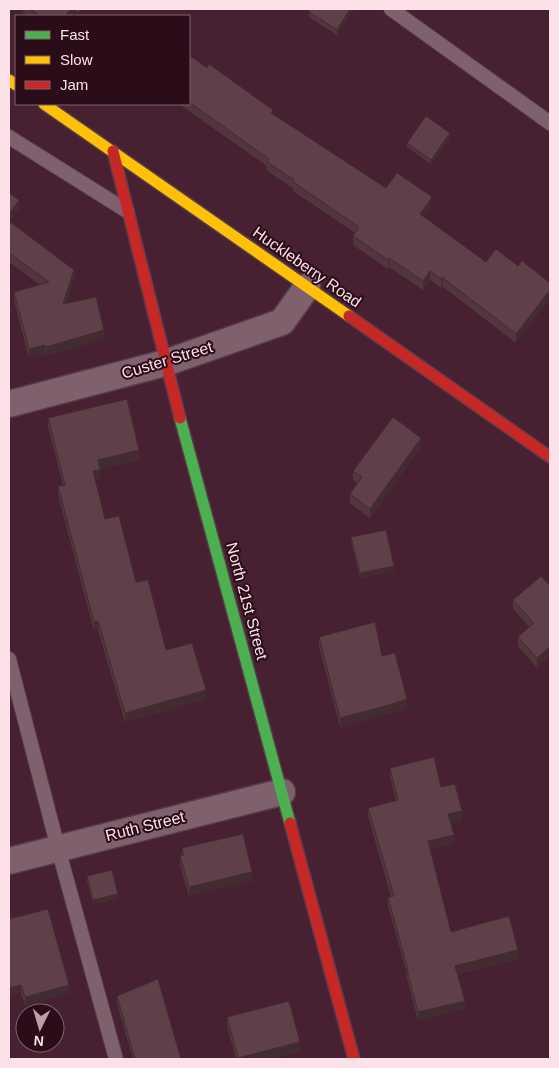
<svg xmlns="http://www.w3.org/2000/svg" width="559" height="1068" font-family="Helvetica,sans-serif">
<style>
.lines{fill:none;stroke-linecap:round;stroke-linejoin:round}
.lane-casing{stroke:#573c47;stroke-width:16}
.street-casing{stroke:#573c47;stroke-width:29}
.fast-casing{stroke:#573c47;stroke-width:14}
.slow-casing{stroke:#573c47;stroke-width:14}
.jam-casing{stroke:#573c47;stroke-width:14}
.lane{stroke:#7e616c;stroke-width:14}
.street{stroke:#7e616c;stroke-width:26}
.fast{stroke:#4caf50;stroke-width:11}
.slow{stroke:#ffc107;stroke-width:11}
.jam{stroke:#c62828;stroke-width:11}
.wall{fill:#52363e}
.shaded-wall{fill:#422c32}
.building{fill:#5f3f48;stroke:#422c32}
.labels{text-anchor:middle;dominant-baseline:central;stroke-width:4;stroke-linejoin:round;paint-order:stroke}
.street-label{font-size:16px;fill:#fce1e9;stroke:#2a0d18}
</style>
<rect width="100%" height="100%" fill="#472031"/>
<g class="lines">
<g class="lane-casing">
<g id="lane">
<path d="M391,9L550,123"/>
<path d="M9,137L127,211"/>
<path d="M9,659L58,848L116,1059"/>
</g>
</g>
<g class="street-casing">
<g id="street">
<path d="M9,404L165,363L282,322L307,287"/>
<path d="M9,861L282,792"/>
</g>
</g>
<g class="fast-casing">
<path id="fast" d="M180,418L290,823"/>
</g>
<g class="slow-casing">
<g id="slow">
<path d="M9,80L16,85"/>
<path d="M44,104L349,316"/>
</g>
</g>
<g class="jam-casing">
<g id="jam">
<path d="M113,151L180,418"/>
<path d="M349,316L550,457"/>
<path d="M290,823L354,1059"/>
</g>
</g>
<use href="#lane" class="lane"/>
<use href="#street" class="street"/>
<use href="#fast" class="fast"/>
<use href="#slow" class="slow"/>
<use href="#jam" class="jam"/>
</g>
<g class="wall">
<path d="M23,9H81L78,13L75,11L71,16H28L23,12Z"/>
<path d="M353,9L337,35L309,17V12Z"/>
<path d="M189,55L273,114L386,188L431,208L424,217L486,262L518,266L516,343L442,286L441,288L430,280L423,290L389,267L388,269L353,245V236L355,233L293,191V188L267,171V166L179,104H189Z"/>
<path d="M450,138L431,164L407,147V143Z"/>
<path d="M9,193L19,209L9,222L74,279L66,303L104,339L46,356L45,354L29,358L14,301V292L40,285L9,262Z"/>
<path d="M48,418L139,460L100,469V479L95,480L105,519L136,582L166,650L206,699L125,722L98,630L94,631L58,495V486L63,485L48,427Z"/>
<path d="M421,447L370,518L350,503V494L358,483L353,480V471Z"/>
<path d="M351,537L394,571L360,578L351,541Z"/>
<path d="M550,586V656L537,668L518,646V637L529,627L513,609V600Z"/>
<path d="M319,637L382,656L407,708L389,714L340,727L319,646Z"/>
<path d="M390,768L441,787L462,820L451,822L454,843L430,849L451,932L518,959L457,974L465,1009L418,1021L407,978V974L388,906V897H391L368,816V808L396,801L390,776Z"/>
<path d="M182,848L252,881L189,896L180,865V856L182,855Z"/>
<path d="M87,876L118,899L93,904L87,881Z"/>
<path d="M9,919L69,993L25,1005L21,993Z"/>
<path d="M117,996L181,1059H133L117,1004Z"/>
<path d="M227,1017L300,1051L269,1059H236L227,1026Z"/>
</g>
<g class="shaded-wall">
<path d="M70,9H75V11L71,16H65Z"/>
<path d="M350,9H353L337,35V30Z"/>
<path d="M450,133V138L431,164V160Z"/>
<path d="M431,196V208L420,223V214Z"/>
<path d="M19,200V209L9,223V214Z"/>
<path d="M389,258V267L388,269V260Z"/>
<path d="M74,270V279L63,313V304Z"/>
<path d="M430,271V280L423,290V281Z"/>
<path d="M442,277V286L441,288V279Z"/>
<path d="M550,290V299L516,343V334Z"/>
<path d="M104,330V339L46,356V347Z"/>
<path d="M45,345V354L29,358V349Z"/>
<path d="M421,438V447L370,518V509Z"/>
<path d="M139,450V460L98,470V460Z"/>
<path d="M100,470V479L93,480V471Z"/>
<path d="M394,566V571L360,578V573Z"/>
<path d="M98,621V630L94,631V622Z"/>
<path d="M550,647V656L537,668V658Z"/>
<path d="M206,690V699L125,722V713Z"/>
<path d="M407,699V708L389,714L340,727V718Z"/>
<path d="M462,811V820L448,823V814Z"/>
<path d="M454,835V843L428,850V841Z"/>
<path d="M252,872V881L189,896V887Z"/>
<path d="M118,894V899L93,904V900Z"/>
<path d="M518,950V959L455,974V966Z"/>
<path d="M21,985V993L9,996V988Z"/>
<path d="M69,985V993L25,1005V997Z"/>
<path d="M465,1001V1009L418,1021V1012Z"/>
<path d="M300,1042V1051L269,1059H238V1058Z"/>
</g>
<g class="building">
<path d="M30,9H70L65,16H41Z"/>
<path d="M311,9H350L337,30L309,12Z"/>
<path d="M189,55L207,68L209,64L273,110L271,113L386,188L397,173L431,196V199L420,214L486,262L496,249L518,266L522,261L550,283V290L516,334L442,277L441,279L430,271L423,281L389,258L388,260L353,236L359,227L293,182L294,180L267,162L269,159L189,102Z"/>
<path d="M426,116L450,133L431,160L407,143Z"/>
<path d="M9,193L19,200L9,214Z"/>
<path d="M9,221L74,270L63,304L96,297L104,330L46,347L45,345L29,349L14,292L49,282L9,253Z"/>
<path d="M127,399L139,450L98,460L100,470L93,471L105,519L119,516L136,582L148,580L166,650L192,643L206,690L125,713L98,621L94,622L58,486L65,485L48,418Z"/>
<path d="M393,417L421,438L370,509L350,494L362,477L353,471Z"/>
<path d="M386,530L394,566L360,573L351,537Z"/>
<path d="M541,576L550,586V647L537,658L518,637L534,623L513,600Z"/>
<path d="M375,622L382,656L395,653L407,699L389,705L340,718L319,637Z"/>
<path d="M434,757L441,787L455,784L462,811L448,814L454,835L428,841L451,932L509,916L518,950L455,966L465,1001L418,1012L407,970H408L388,897L394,896L368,808L398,800L390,768Z"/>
<path d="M243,834L252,872L189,887L180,856L184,855L182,848Z"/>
<path d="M112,870L118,894L93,900L87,876Z"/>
<path d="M48,909L69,985L25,997L21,985L9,988V919Z"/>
<path d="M158,979L181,1059H135L117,996Z"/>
<path d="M289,1001L300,1042L238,1058L227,1017Z"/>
</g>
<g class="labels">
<g class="street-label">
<text transform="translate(307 267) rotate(35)">Huckleberry Road</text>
<text transform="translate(167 360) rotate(-17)">Custer Street</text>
<text transform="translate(247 601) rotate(75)">North 21st Street</text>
<text transform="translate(145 826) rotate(-14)">Ruth Street</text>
</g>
</g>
<rect width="559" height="1068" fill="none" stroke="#fce1e9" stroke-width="20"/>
<rect x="15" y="15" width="175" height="90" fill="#2a0d18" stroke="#7e626c"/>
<rect x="25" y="31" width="25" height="8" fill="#4caf50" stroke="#7e626c"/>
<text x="60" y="40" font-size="15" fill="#fce1e9">Fast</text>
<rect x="25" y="56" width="25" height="8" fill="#ffc107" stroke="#7e626c"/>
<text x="60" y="65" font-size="15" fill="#fce1e9">Slow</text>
<rect x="25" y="81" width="25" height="8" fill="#c62828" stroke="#7e626c"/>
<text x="60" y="90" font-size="15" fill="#fce1e9">Jam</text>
<g transform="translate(40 1028) rotate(185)"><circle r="24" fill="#2a0d18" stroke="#7e626c"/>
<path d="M0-4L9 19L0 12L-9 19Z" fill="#bd9da9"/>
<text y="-8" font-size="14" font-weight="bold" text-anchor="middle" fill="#fce1e9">N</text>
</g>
</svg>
